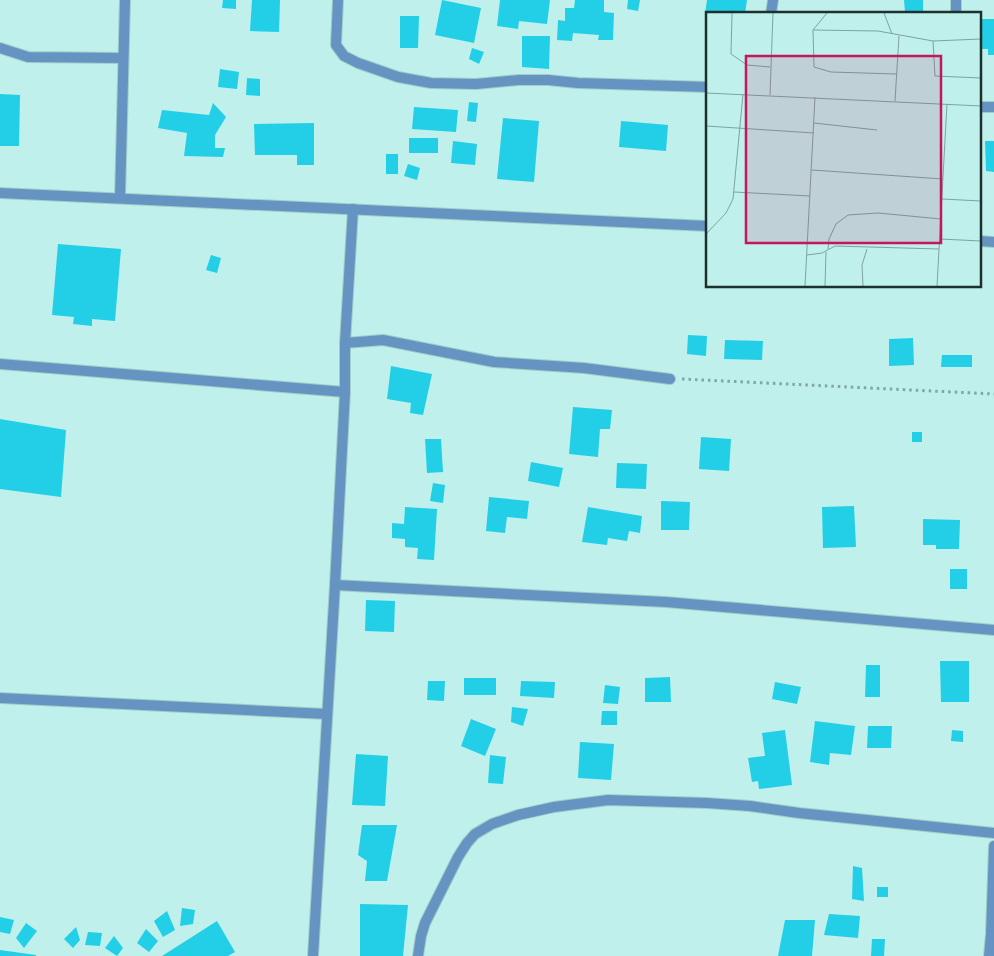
<svg xmlns="http://www.w3.org/2000/svg" width="994" height="956" font-family="'Public Sans',sans-serif">
<style>
.building{fill:#23cfe6}
.lines{fill:none;stroke-linecap:round;stroke-linejoin:round}
.street-casing{stroke:#a2cdc9;stroke-width:12}
.path{stroke:#81a6a3;stroke-width:3;stroke-dasharray:2.5 4;stroke-linecap:butt}
.street{stroke:#6594c2;stroke-width:10}
.inset-road{fill:none;stroke:#7ea39f;stroke-width:1}
.view{fill:#c2185b;fill-opacity:0.15;stroke:#c2185b;stroke-width:2.5}
.inset-edge{fill:none;stroke:#1c302e;stroke-width:2.5}
</style>
<rect width="100%" height="100%" fill="#bff0eb"/>
<g class="building">
<path d="M223,0H236V9L222,8Z"/>
<path d="M252,0H280L279,32L250,31Z"/>
<path d="M442,0L481,8L474,43L435,35Z"/>
<path d="M500,0H550L547,24L519,21L518,29L497,26Z"/>
<path d="M575,0H604V12L614,13L613,40H598L599,35L573,33L572,41L557,40L558,20L565,21V8H574Z"/>
<path d="M628,0H640L638,11L627,9Z"/>
<path d="M707,0H747L745,14H705Z"/>
<path d="M904,0H923V11L905,12Z"/>
<path d="M400,16H419L418,48H400Z"/>
<path d="M980,19H994V55H988V49H980Z"/>
<path d="M522,36H550L549,69L522,67Z"/>
<path d="M472,48L484,52L479,64L469,59Z"/>
<path d="M220,69L239,72L237,89L218,87Z"/>
<path d="M247,78L260,79V96L246,95Z"/>
<path d="M0,94L20,95L19,146H0Z"/>
<path d="M469,102L478,103L476,122L467,121Z"/>
<path d="M213,103L226,117L215,135V148H225L223,157L184,156L187,133L158,128L162,110L209,115Z"/>
<path d="M414,107L458,110L456,132L412,129Z"/>
<path d="M503,118L539,121L534,182L497,179Z"/>
<path d="M621,121L668,125L666,151L619,147Z"/>
<path d="M314,123V165H297V155H255L254,124Z"/>
<rect x="409" y="138" width="29" height="15"/>
<path d="M453,141L477,144L475,165L451,163Z"/>
<path d="M985,141H994V172L986,171Z"/>
<rect x="386" y="154" width="12" height="20"/>
<path d="M408,164L420,168L417,180L404,176Z"/>
<path d="M58,244L121,249L115,321L92,319V326L73,324L74,317L52,315Z"/>
<path d="M211,255L221,258L217,273L206,270Z"/>
<path d="M688,335L707,336L706,356L687,354Z"/>
<path d="M913,338L914,365L889,366V339Z"/>
<path d="M725,340L763,341L762,360L724,359Z"/>
<path d="M942,355H972V367H941Z"/>
<path d="M391,366L432,374L423,415L410,413L411,403L387,399Z"/>
<path d="M573,407L612,410L610,429H600L598,457L569,454Z"/>
<path d="M0,419L66,430L61,497L0,489Z"/>
<rect x="912" y="432" width="10" height="10"/>
<path d="M701,437L731,439L729,471L699,469Z"/>
<path d="M425,439H441L443,472L427,473Z"/>
<path d="M531,462L563,468L559,487L528,481Z"/>
<path d="M617,463L647,464L646,489L616,488Z"/>
<path d="M433,483L445,485L443,503L430,501Z"/>
<path d="M489,497L529,501L527,519L507,517L505,533L486,531Z"/>
<path d="M661,501L690,502L689,530H661Z"/>
<path d="M854,506L856,547L823,548L822,507Z"/>
<path d="M405,507L437,509L434,560L417,559L418,548L405,547V539L392,538V523L404,524Z"/>
<path d="M588,507L642,516L640,533L629,531L627,541L608,538L607,545L582,542Z"/>
<path d="M923,519L960,520L959,549H936V545H923Z"/>
<rect x="950" y="569" width="17" height="20"/>
<path d="M366,600L395,601L394,632L365,631Z"/>
<path d="M940,661H969V702H941Z"/>
<path d="M866,665H880V697H865Z"/>
<path d="M670,677L671,702H645V678Z"/>
<rect x="464" y="678" width="32" height="17"/>
<path d="M428,681H445L444,701L427,700Z"/>
<path d="M521,681L555,682L554,698L520,696Z"/>
<path d="M775,682L801,687L797,704L772,699Z"/>
<path d="M605,685L620,687L618,704L603,703Z"/>
<path d="M512,707L528,709L523,726L511,722Z"/>
<path d="M602,711H617V725H601Z"/>
<path d="M471,719L496,729L485,756L461,746Z"/>
<path d="M815,721L855,726L851,755L830,753L829,765L810,762Z"/>
<path d="M868,726H892L891,748H867Z"/>
<path d="M785,730L792,785L759,789L758,781L752,782L748,758L765,756L762,733Z"/>
<path d="M952,730L963,731V742L951,741Z"/>
<path d="M580,742L614,744L611,780L578,778Z"/>
<path d="M356,754L388,756L385,806L352,805Z"/>
<path d="M490,755L506,757L503,784L488,783Z"/>
<path d="M362,825H397L387,881H365L367,861L358,855Z"/>
<path d="M853,866L862,868L864,901L852,899Z"/>
<rect x="877" y="887" width="11" height="10"/>
<path d="M360,904L408,905L403,956H360Z"/>
<path d="M182,908L195,910L193,924L180,926Z"/>
<path d="M167,911L175,930L163,937L154,921Z"/>
<path d="M829,914L860,916L858,938L824,935Z"/>
<path d="M0,917L14,920L10,934L0,932Z"/>
<path d="M785,920H815L812,956H778Z"/>
<path d="M217,921L235,952L228,956H162Z"/>
<path d="M26,923L37,931L24,948L16,938Z"/>
<path d="M76,927L80,940L73,948L64,939Z"/>
<path d="M146,929L158,941L149,952L137,943Z"/>
<path d="M88,932L102,933L100,946L85,945Z"/>
<path d="M114,936L123,948L117,956L105,948Z"/>
<path d="M872,939H885L884,956H871Z"/>
<path d="M0,950L36,955V956H0Z"/>
</g>
<g class="lines">
<g class="street-casing">
<g id="street">
<path d="M338,0L336,45L344,56L358,63L398,77L431,83L476,84L519,80H548L578,83L708,87"/>
<path d="M956,0V14"/>
<path d="M771,14L773,0"/>
<path d="M0,48L28,57L123,58"/>
<path d="M980,107H994"/>
<path d="M0,193L708,226"/>
<path d="M120,198L125,0"/>
<path d="M980,241L994,242"/>
<path d="M345,343L383,340L494,362L584,368L670,379"/>
<path d="M0,364L345,392"/>
<path d="M335,585L666,602L994,630"/>
<path d="M0,698L327,714"/>
<path d="M313,956L335,585L345,392V343L353,209"/>
<path d="M418,956L421,936L425,923L458,857L467,843L475,834L492,824L518,815L554,807L608,800L707,803L750,806L799,813L994,833"/>
<path d="M989,956L991,934L994,846"/>
</g>
</g>
<path class="path" d="M682,379L994,394"/>
<use href="#street" class="street"/>
</g>
<g transform="translate(706 12)">
<rect width="275" height="275" fill="#bff0eb"/>
<path class="inset-road" d="M26,1L25,42L41,53L64,55M121,1L107,18L108,55L125,60L190,62M178,1L186,22M107,18L172,19L227,29L275,27M227,29L229,64L275,66M0,81L275,94M64,83L67,1M189,89L193,24M108,111L171,118M0,114L108,121M106,158L237,167M28,180L104,184M236,187L275,189M0,222L20,201L27,187L37,82M234,227L275,229M122,237L123,227L130,212L142,203L172,201L235,207M101,243L116,241L129,234L233,237M99,274L109,85M119,274L120,240M157,274L156,253L161,237M231,274L241,92"/>
<path class="view" d="M40,44H235V231H40Z"/>
<rect width="275" height="275" class="inset-edge"/>
</g>
</svg>
